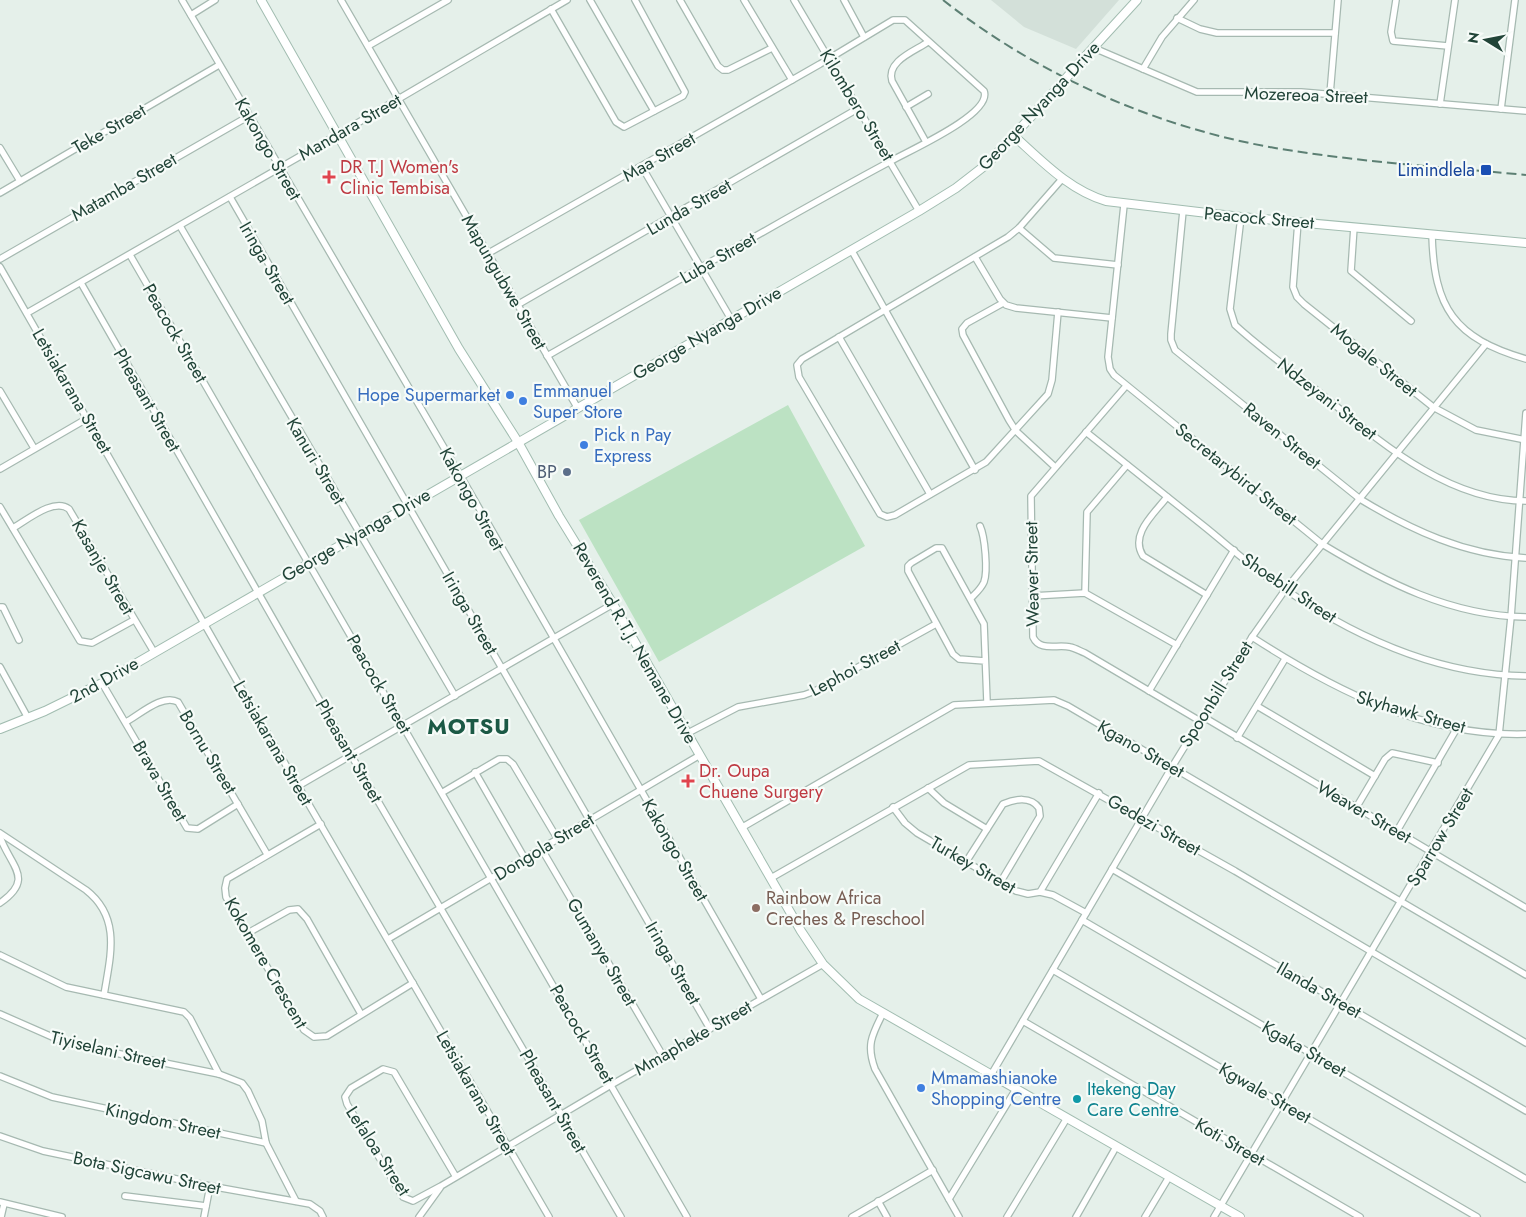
<svg xmlns="http://www.w3.org/2000/svg" width="1526" height="1217" font-family="Jost,sans-serif">
<style>
.built{fill:#d3e0d9}
.green{fill:#bce2c3}
.lines{fill:none;stroke-linecap:round;stroke-linejoin:round}
.street-casing{stroke:#a6b9b1;stroke-width:8}
.secondary-casing{stroke:#a2bdb1;stroke-width:10}
.street{stroke:#fff;stroke-width:5.5}
.secondary{stroke:#fff;stroke-width:8}
.rail{stroke:#5c7f73;stroke-width:2;stroke-dasharray:10 5;stroke-linecap:butt}
.secondary-bridge-casing{stroke:#a2bdb1;stroke-width:10;stroke-linecap:butt}
.secondary-bridge{stroke:#fff;stroke-width:8}
.transit-dot{fill:#1a4fb4;stroke:#f6fbf8;stroke-width:2}
.health-dot{fill:#e0444e;stroke:#f6fbf8;stroke-width:2}
.shop-dot{fill:#3f7fe0;stroke:#f6fbf8;stroke-width:2}
.service-dot{fill:#5c6f8a;stroke:#f6fbf8;stroke-width:2}
.education-dot{fill:#8d6e63;stroke:#f6fbf8;stroke-width:2}
.culture-dot{fill:#0f9aa8;stroke:#f6fbf8;stroke-width:2}
.labels{text-anchor:middle;dominant-baseline:central;stroke-width:4.5;stroke-linejoin:round;paint-order:stroke}
.street-label{font-size:18px;fill:#214438;stroke:#f6fbf8}
.health-label{font-size:18px;fill:#be3a42;stroke:#f6fbf8;text-anchor:start}
.transit-label{font-size:18px;fill:#164399;stroke:#f6fbf8;text-anchor:end}
.shop-label{font-size:18px;fill:#366cbe;stroke:#f6fbf8;text-anchor:start}
.service-label{font-size:18px;fill:#4e5e75;stroke:#f6fbf8;text-anchor:end}
.education-label{font-size:18px;fill:#785e54;stroke:#f6fbf8;text-anchor:start}
.culture-label{font-size:18px;fill:#0d838f;stroke:#f6fbf8;text-anchor:start}
.district-label{font-size:22px;font-weight:bold;letter-spacing:1px;fill:#1b5945;stroke:#f6fbf8}
</style>
<rect width="100%" height="100%" fill="#e5f0ea"/>
<path class="built" d="M991,0H1119L1076,49L1024,27Z"/>
<path class="green" d="M788,405L865,546L659,662L579,520Z"/>
<g class="lines">
<g class="street-casing">
<g id="street">
<path d="M182,0L460,475L761,999"/>
<path d="M341,0L577,407"/>
<path d="M590,0L654,111"/>
<path d="M680,0L718,66L723,70H728L772,48"/>
<path d="M744,0L792,80"/>
<path d="M794,0L919,211"/>
<path d="M844,0L864,37"/>
<path d="M1396,0L1391,32L1393,41L1448,46"/>
<path d="M551,9L616,122L624,127L683,96L685,92L635,0"/>
<path d="M191,15L215,0"/>
<path d="M1177,18L1200,29L1217,33H1335"/>
<path d="M368,46L448,0"/>
<path d="M1094,48L1197,92H1301L1526,111"/>
<path d="M1143,69L1162,37L1194,0"/>
<path d="M1330,94L1338,0"/>
<path d="M1440,104L1455,0"/>
<path d="M906,107L928,94"/>
<path d="M1501,109L1515,0"/>
<path d="M926,142L892,81C886,61 915,51 928,42"/>
<path d="M0,148L20,181"/>
<path d="M642,167L731,319"/>
<path d="M0,193L219,65"/>
<path d="M230,197L710,1029"/>
<path d="M1124,205L1108,357L1110,369L1114,375L1322,544C1385,582 1451,616 1526,617"/>
<path d="M1183,211L1171,334V340L1175,350L1360,499C1411,530 1465,555 1526,558"/>
<path d="M1241,217L1230,309L1235,325C1260,348 1288,368 1315,389C1375,437 1444,501 1526,501"/>
<path d="M1298,222L1293,287L1297,297L1304,304L1433,407L1476,430L1526,440"/>
<path d="M180,226L455,696"/>
<path d="M1354,227L1351,271L1411,321"/>
<path d="M1019,228L1054,258L1118,265"/>
<path d="M1432,235C1434,308 1454,338 1526,359"/>
<path d="M852,251L975,470"/>
<path d="M487,254L820,64L893,20H905L984,91C993,114 908,151 891,161C775,223 661,291 547,356"/>
<path d="M130,255L687,1217"/>
<path d="M975,257L1000,299L1006,305L1016,308L1112,318"/>
<path d="M0,259L249,116"/>
<path d="M0,267L237,681L549,1217"/>
<path d="M81,283L351,755L621,1217"/>
<path d="M1003,303L967,323L962,329L963,335L1009,420L1016,431L1055,467"/>
<path d="M517,305L859,108"/>
<path d="M1058,312L1052,380L1048,394L986,462L895,515L887,517L880,514L799,377L797,365L802,359L1008,237L1019,228L1062,179"/>
<path d="M27,313L337,135L567,0"/>
<path d="M839,337L930,494"/>
<path d="M1126,386L1031,496L1033,637C1040,652 1057,644 1070,647C1075,648 1080,651 1085,653L1200,721"/>
<path d="M0,391L34,448"/>
<path d="M1086,432C1126,464 1165,495 1205,527C1231,548 1257,572 1286,590C1357,638 1439,675 1526,676"/>
<path d="M0,469L88,418"/>
<path d="M1167,497C1155,513 1129,534 1143,556L1207,595"/>
<path d="M0,507L80,641L92,643L134,620"/>
<path d="M13,528C26,521 54,497 69,509L154,652"/>
<path d="M1085,593L1087,512L1127,465"/>
<path d="M1032,596L1085,593L1177,645"/>
<path d="M971,598C976,593 981,589 984,582C988,571 985,537 980,526"/>
<path d="M0,607H3L19,640"/>
<path d="M1252,637C1334,690 1425,737 1526,734"/>
<path d="M985,661L959,659L953,654L908,571V566L911,563L936,548H942L984,624L987,702"/>
<path d="M0,667L28,718"/>
<path d="M102,683L187,828L198,829L238,804"/>
<path d="M1149,691L1234,550"/>
<path d="M1257,706L1375,776"/>
<path d="M1202,716L1526,908"/>
<path d="M126,722C139,715 163,693 178,702L267,854"/>
<path d="M688,733L738,707L804,695L815,691L936,624"/>
<path d="M1237,738L1285,659"/>
<path d="M475,772L524,857"/>
<path d="M298,786L613,604"/>
<path d="M928,788L944,803L987,829"/>
<path d="M443,792L499,759H507L513,764L557,838"/>
<path d="M893,807L905,823L917,833L1016,891L1028,894L1040,892L1099,793"/>
<path d="M1356,808L1385,759L1392,753L1438,763"/>
<path d="M321,824L227,879L225,888L226,897L304,1030L314,1037L327,1036L413,983"/>
<path d="M741,828L954,705L1054,700L1068,706L1526,975"/>
<path d="M1397,831L1457,728"/>
<path d="M0,833L86,890C122,918 110,957 104,995"/>
<path d="M0,837C11,867 35,879 0,903"/>
<path d="M541,848L663,1056"/>
<path d="M966,862L1003,804C1015,799 1031,796 1039,808L1040,816L1000,883"/>
<path d="M1112,869L1526,1111"/>
<path d="M771,878L969,765L1039,761L1235,871L1526,1043"/>
<path d="M1040,892L1053,895L1086,913"/>
<path d="M1082,920L1526,1179"/>
<path d="M248,933L289,910L298,909L307,919L361,1014"/>
<path d="M388,939L700,755"/>
<path d="M0,955L66,987L184,1012L190,1018L219,1074"/>
<path d="M1053,970L1477,1217"/>
<path d="M883,1013C872,1035 866,1045 875,1069L959,1217"/>
<path d="M0,1014L66,1043L219,1074L242,1083L248,1091L262,1121L266,1143L296,1201"/>
<path d="M1023,1021L1360,1217"/>
<path d="M991,1075L1172,767L1252,637L1285,590L1486,344"/>
<path d="M0,1076L52,1097L266,1143"/>
<path d="M0,1136L43,1151L210,1186L310,1204L320,1211L323,1217"/>
<path d="M456,1177L394,1072L383,1069L351,1088L345,1097L347,1104L403,1197L413,1201L441,1186L611,1085L823,964"/>
<path d="M125,1196L206,1206"/>
<path d="M949,1199L1016,1089"/>
<path d="M878,1201L887,1217"/>
<path d="M0,1202L62,1217"/>
<path d="M1,1217L4,1204"/>
<path d="M204,1217L210,1186"/>
<path d="M419,1217L440,1188"/>
<path d="M852,1217L933,1170"/>
<path d="M1007,1217L1067,1118"/>
<path d="M1076,1217L1116,1147"/>
<path d="M1145,1217L1169,1177"/>
<path d="M1214,1217L1499,735L1511,617L1526,413"/>
</g>
</g>
<g class="secondary-casing">
<g id="secondary">
<path d="M261,0L459,349L518,442L559,516L613,604L801,931L823,964L859,999L1240,1217"/>
<path d="M1083,59L1137,0"/>
<path d="M1014,136C1042,161 1069,190 1106,201L1241,217L1526,243"/>
<path d="M0,729L45,711L102,683L919,211L956,188L987,164L1052,94"/>
</g>
</g>
<use href="#street" class="street"/>
<use href="#secondary" class="secondary"/>
<path class="rail" d="M943,0C1038,75 1155,127 1275,148C1358,162 1442,167 1526,175"/>
<g class="secondary-bridge-casing">
<path id="secondary-bridge" d="M1052,94L1083,59"/>
</g>
<use href="#secondary-bridge" class="secondary-bridge"/>
</g>
<rect class="transit-dot" x="1480" y="164" width="12" height="12" rx="2.5"/>
<g class="health-dot">
<path d="M326.5 169.5h5v5h5v5h-5v5h-5v-5h-5v-5h5z"/>
<path d="M685.5 773.5h5v5h5v5h-5v5h-5v-5h-5v-5h5z"/>
</g>
<g class="shop-dot">
<circle cx="510" cy="395" r="5"/>
<circle cx="523" cy="401" r="5"/>
<circle cx="584" cy="445" r="5"/>
<circle cx="921" cy="1088" r="5"/>
</g>
<circle class="service-dot" cx="567" cy="472" r="5"/>
<circle class="education-dot" cx="756" cy="908" r="5"/>
<circle class="culture-dot" cx="1077" cy="1099" r="5"/>
<g class="labels">
<g class="street-label">
<text transform="translate(1306 95) rotate(2)">Mozereoa Street</text>
<text transform="translate(857 105) rotate(59)">Kilombero Street</text>
<text transform="translate(1039 106) rotate(-47)">George Nyanga Drive</text>
<text transform="translate(350 127) rotate(-30)">Mandara Street</text>
<text transform="translate(109 129) rotate(-30)">Teke Street</text>
<text transform="translate(268 149) rotate(60)">Kakongo Street</text>
<text transform="translate(659 157) rotate(-30)">Maa Street</text>
<text transform="translate(124 187) rotate(-30)">Matamba Street</text>
<text transform="translate(689 207) rotate(-30)">Lunda Street</text>
<text transform="translate(1259 218) rotate(5)">Peacock Street</text>
<text transform="translate(718 258) rotate(-30)">Luba Street</text>
<text transform="translate(267 263) rotate(60)">Iringa Street</text>
<text transform="translate(504 282) rotate(60)">Mapungubwe Street</text>
<text transform="translate(175 333) rotate(60)">Peacock Street</text>
<text transform="translate(707 333) rotate(-30)">George Nyanga Drive</text>
<text transform="translate(1374 360) rotate(39)">Mogale Street</text>
<text transform="translate(72 391) rotate(60)">Letsiakarana Street</text>
<text transform="translate(1327 399) rotate(38)">Ndzeyani Street</text>
<text transform="translate(147 400) rotate(60)">Pheasant Street</text>
<text transform="translate(1282 436) rotate(39)">Raven Street</text>
<text transform="translate(316 461) rotate(59)">Kanuri Street</text>
<text transform="translate(1236 474) rotate(39)">Secretarybird Street</text>
<text transform="translate(472 499) rotate(61)">Kakongo Street</text>
<text transform="translate(356 535) rotate(-30)">George Nyanga Drive</text>
<text transform="translate(103 567) rotate(60)">Kasanje Street</text>
<text transform="translate(1032 574) rotate(-91)">Weaver Street</text>
<text transform="translate(1289 588) rotate(34)">Shoebill Street</text>
<text transform="translate(470 613) rotate(60)">Iringa Street</text>
<text transform="translate(635 643) rotate(60)">Reverend R.T.J. Nemane Drive</text>
<text transform="translate(855 668) rotate(-28)">Lephoi Street</text>
<text transform="translate(104 680) rotate(-29)">2nd Drive</text>
<text transform="translate(379 684) rotate(60)">Peacock Street</text>
<text transform="translate(1216 694) rotate(-58)">Spoonbill Street</text>
<text transform="translate(1411 712) rotate(16)">Skyhawk Street</text>
<text transform="translate(273 743) rotate(60)">Letsiakarana Street</text>
<text transform="translate(1141 749) rotate(30)">Kgano Street</text>
<text transform="translate(349 751) rotate(60)">Pheasant Street</text>
<text transform="translate(208 752) rotate(59)">Bornu Street</text>
<text transform="translate(160 781) rotate(60)">Brava Street</text>
<text transform="translate(1364 812) rotate(30)">Weaver Street</text>
<text transform="translate(1154 825) rotate(30)">Gedezi Street</text>
<text transform="translate(1440 837) rotate(-59)">Sparrow Street</text>
<text transform="translate(544 847) rotate(-31)">Dongola Street</text>
<text transform="translate(675 850) rotate(60)">Kakongo Street</text>
<text transform="translate(973 865) rotate(30)">Turkey Street</text>
<text transform="translate(602 952) rotate(60)">Gumanye Street</text>
<text transform="translate(266 963) rotate(60)">Kokomere Crescent</text>
<text transform="translate(673 963) rotate(60)">Iringa Street</text>
<text transform="translate(1319 990) rotate(30)">Ilanda Street</text>
<text transform="translate(582 1034) rotate(60)">Peacock Street</text>
<text transform="translate(693 1038) rotate(-30)">Mmapheke Street</text>
<text transform="translate(1304 1049) rotate(30)">Kgaka Street</text>
<text transform="translate(108 1050) rotate(13)">Tiyiselani Street</text>
<text transform="translate(476 1093) rotate(60)">Letsiakarana Street</text>
<text transform="translate(1265 1093) rotate(30)">Kgwale Street</text>
<text transform="translate(553 1101) rotate(60)">Pheasant Street</text>
<text transform="translate(163 1121) rotate(12)">Kingdom Street</text>
<text transform="translate(1230 1142) rotate(30)">Koti Street</text>
<text transform="translate(378 1151) rotate(57)">Lefaloa Street</text>
<text transform="translate(147 1173) rotate(12)">Bota Sigcawu Street</text>
</g>
<g class="health-label">
<text x="340" y="167">DR T.J Women's<tspan x="340" dy="21">Clinic Tembisa</tspan></text>
<text x="699" y="771">Dr. Oupa<tspan x="699" dy="21">Chuene Surgery</tspan></text>
</g>
<g class="transit-label">
<text x="1475" y="170">Limindlela</text>
</g>
<g class="shop-label">
<text x="533" y="391">Emmanuel<tspan x="533" dy="21">Super Store</tspan></text>
<text x="500" y="395" text-anchor="end">Hope Supermarket</text>
<text x="594" y="435">Pick n Pay<tspan x="594" dy="21">Express</tspan></text>
<text x="931" y="1078">Mmamashianoke<tspan x="931" dy="21">Shopping Centre</tspan></text>
</g>
<g class="service-label">
<text x="557" y="472">BP</text>
</g>
<g class="education-label">
<text x="766" y="898">Rainbow Africa<tspan x="766" dy="21">Creches &amp; Preschool</tspan></text>
</g>
<g class="culture-label">
<text x="1087" y="1089">Itekeng Day<tspan x="1087" dy="21">Care Centre</tspan></text>
</g>
<g class="district-label">
<text x="469" y="726">MOTSU</text>
</g>
</g>
<g transform="translate(1486 40) rotate(280)" stroke="#f6fbf8" stroke-width="4" paint-order="stroke">
<path d="M0-4L9 19L0 12L-9 19Z" fill="#214438"/>
<text y="-8" font-size="14" font-weight="bold" text-anchor="middle" fill="#214438">N</text>
</g>
</svg>
